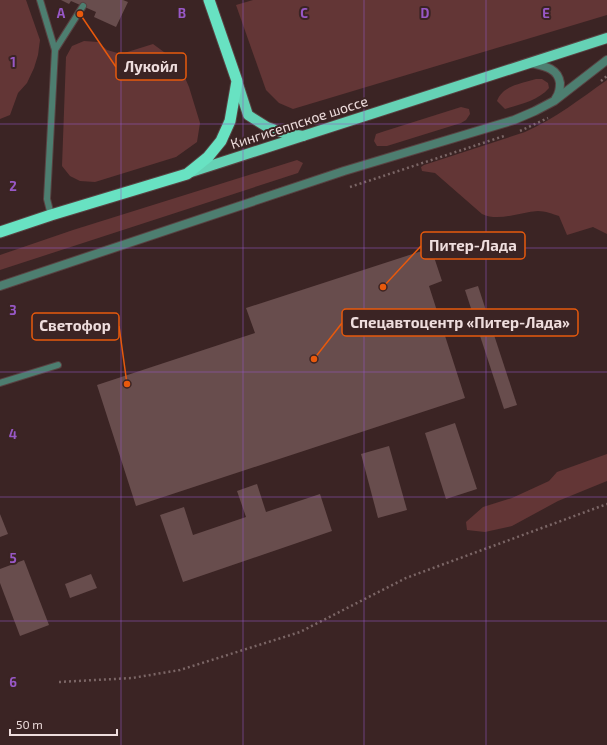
<svg xmlns="http://www.w3.org/2000/svg" width="607" height="745" font-family="'Exo 2',sans-serif">
<style>
.green{fill:#633636}
.building{fill:#684d4d}
.lines{fill:none;stroke-linecap:round;stroke-linejoin:round}
.service-casing{stroke:#584242;stroke-width:8}
.minor-casing{stroke:#584242;stroke-width:10}
.primary-casing{stroke:#584242;stroke-width:12}
.trunk-casing{stroke:#584242;stroke-width:13}
.path{stroke:#7b6666;stroke-width:2.5;stroke-dasharray:2 3;stroke-linecap:butt}
.service{stroke:#4d7e70;stroke-width:6}
.minor{stroke:#4d7e70;stroke-width:8}
.primary{stroke:#65d2b5;stroke-width:10}
.trunk{stroke:#68e2c2;stroke-width:11}
.grid{fill:none;stroke:#9858c6;stroke-width:1;stroke-opacity:0.55}
.labels{text-anchor:middle;dominant-baseline:central;stroke-width:4;stroke-linejoin:round;paint-order:stroke}
.street-label{font-size:14px;fill:#edd;stroke:#3b2424}
.grid-label{font-size:13px;text-anchor:middle;font-weight:bold;fill:#9858c6;stroke:#3b2424;stroke-width:4;stroke-linejoin:round;paint-order:stroke}
.leader{fill:none;stroke:#e8590c;stroke-width:1.5}
.callout-dot{fill:#e8590c;stroke:#3b2424;stroke-width:1.5}
.callout{fill:#3b2424;stroke:#e8590c;stroke-width:1.5}
.callout-label{font-size:15px;text-anchor:middle;font-weight:bold;fill:#edd}
</style>
<rect width="100%" height="100%" fill="#3b2424"/>
<g class="green">
<path d="M0,0H26L40,40L38,55L34,68L27,83L18,93L10,115L0,119Z"/>
<path d="M253,0H607V15L293,109L279,103L266,90L236,5Z"/>
<path d="M84,41L98,42L107,50L121,54L153,44L168,55L182,71L189,87L200,123L197,142L176,157L95,182L80,181L70,176L62,166L66,57L72,46Z"/>
<path d="M536,79H542L548,83L549,88C538,101 520,104 505,109L497,101C503,85 521,84 536,79Z"/>
<path d="M607,80V234L593,227L567,235L559,216C553,214 545,211 538,211C520,212 499,222 482,214L435,173L422,171L421,167L424,165L525,132C556,118 580,99 607,80Z"/>
<path d="M461,107L469,109L470,114L466,120L461,123L387,146H377L374,141L376,134L385,131Z"/>
<path d="M297,160L303,163L298,173L0,270V255L73,230Z"/>
<path d="M607,454V481L558,501L512,526L485,532L467,530L466,522L483,507L512,498L549,481L557,472Z"/>
</g>
<g class="building">
<path d="M61,0H123L128,2L116,27L94,17L96,12L71,1L69,4Z"/>
<path d="M431,248L442,281L429,286L465,398L136,506L97,385L255,333L246,308Z"/>
<path d="M478,286L517,405L504,409L465,290Z"/>
<path d="M455,423L477,489L446,499L425,433Z"/>
<path d="M389,446L407,510L378,518L361,454Z"/>
<path d="M257,484L266,512L320,494L332,531L183,582L160,515L184,507L193,535L246,517L237,491Z"/>
<path d="M0,514L8,534L0,537Z"/>
<path d="M24,560L49,625L20,636L0,583V569Z"/>
<path d="M91,574L97,588L70,598L65,584Z"/>
</g>
<g class="lines">
<g class="service-casing">
<g id="service">
<path d="M40,0L55,50L47,199L51,215"/>
<path d="M55,50L83,6"/>
<path d="M0,383L58,365"/>
</g>
</g>
<g class="minor-casing">
<g id="minor">
<path d="M531,63C544,66 558,68 560,83C560,89 559,94 556,98"/>
<path d="M0,286L344,171L514,120L535,111L554,101L607,60"/>
</g>
</g>
<g class="primary-casing">
<g id="primary">
<path d="M237,81L248,115L267,127L284,133L303,136"/>
<path d="M188,173L607,38"/>
</g>
</g>
<g class="trunk-casing">
<path id="trunk" d="M0,232L51,215L187,174L208,157L221,141L230,121L237,81L209,0"/>
</g>
<g class="path">
<path d="M601,81L607,76"/>
<path d="M520,131L548,118"/>
<path d="M350,187L504,136"/>
<path d="M59,682L132,678L180,670L300,632L406,578L607,504"/>
</g>
<use href="#service" class="service"/>
<use href="#minor" class="minor"/>
<use href="#primary" class="primary"/>
<use href="#trunk" class="trunk"/>
</g>
<path class="grid" d="M121,0V745M243,0V745M364,0V745M486,0V745M0,124H607M0,248H607M0,372H607M0,497H607M0,621H607"/>
<g class="labels">
<g class="street-label">
<text transform="translate(299 122) rotate(-18)">Кингисеппское шоссе</text>
</g>
</g>
<g class="grid-label">
<text x="61" y="18">A</text>
<text x="182" y="18">B</text>
<text x="304" y="18">C</text>
<text x="425" y="18">D</text>
<text x="546" y="18">E</text>
<text x="13" y="67">1</text>
<text x="13" y="191">2</text>
<text x="13" y="315">3</text>
<text x="13" y="439">4</text>
<text x="13" y="563">5</text>
<text x="13" y="687">6</text>
</g>
<path class="leader" d="M80 14L116 67M383 287L421 246M314 359L342 323M127 384L119 326"/>
<g class="callout-dot">
<circle cx="80" cy="14" r="4"/>
<circle cx="383" cy="287" r="4"/>
<circle cx="314" cy="359" r="4"/>
<circle cx="127" cy="384" r="4"/>
</g>
<g class="callout">
<rect x="116" y="53" width="70" height="27" rx="4"/>
<rect x="421" y="232" width="104" height="27" rx="4"/>
<rect x="342" y="309" width="236" height="27" rx="4"/>
<rect x="32" y="313" width="87" height="27" rx="4"/>
</g>
<g class="callout-label">
<text x="151" y="72">Лукойл</text>
<text x="473" y="251">Питер-Лада</text>
<text x="460" y="328">Спецавтоцентр «Питер-Лада»</text>
<text x="75" y="331">Светофор</text>
</g>
<path d="M10 729v6h107v-6" fill="none" stroke="#eedddd" stroke-width="2"/>
<text x="16" y="729" font-size="12" fill="#eedddd" stroke="#3b2424" stroke-width="3" paint-order="stroke">50 m</text>
</svg>
